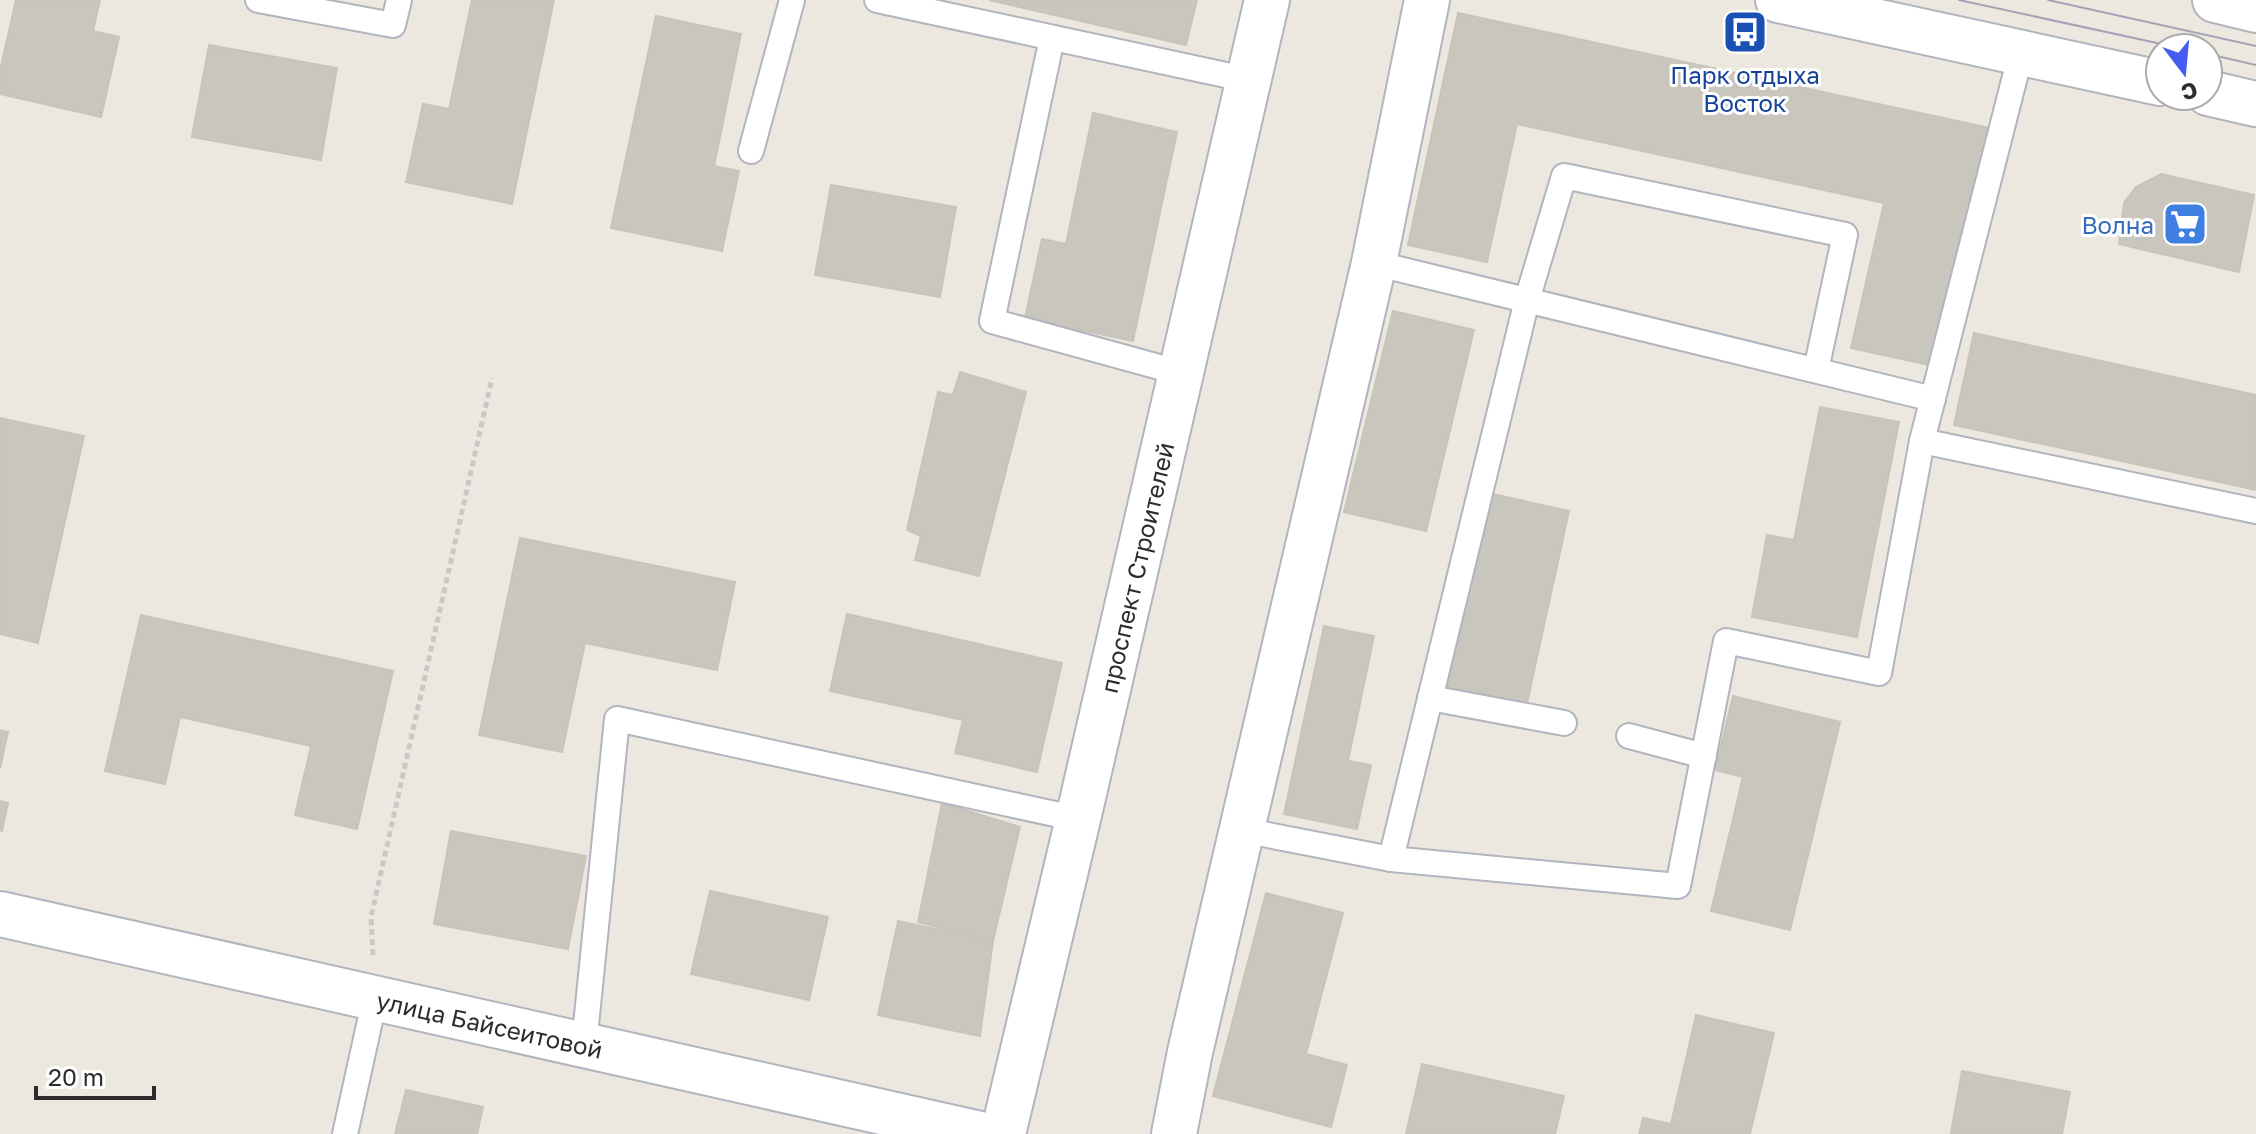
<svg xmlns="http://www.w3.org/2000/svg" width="2256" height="1134" font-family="'Golos Text',sans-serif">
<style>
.building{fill:#c9c6bd;stroke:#c9c4b9;stroke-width:2}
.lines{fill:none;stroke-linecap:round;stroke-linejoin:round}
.service-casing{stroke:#b2b4bf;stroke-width:28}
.tertiary-casing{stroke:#b2b4bf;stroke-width:48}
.secondary-casing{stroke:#b2b4bf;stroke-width:48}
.path{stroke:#c8c8c8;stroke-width:5;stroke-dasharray:6 4;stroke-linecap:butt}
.service{stroke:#fff;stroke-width:24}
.tertiary{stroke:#fff;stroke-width:44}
.secondary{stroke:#fff;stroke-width:44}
.tram{stroke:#a2a3b5;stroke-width:2}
.labels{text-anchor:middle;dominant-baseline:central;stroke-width:6;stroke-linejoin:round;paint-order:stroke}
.transit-label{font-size:24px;fill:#164399;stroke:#fff}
.shop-label{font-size:24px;fill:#366cbe;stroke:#fff;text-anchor:end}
.street-label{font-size:24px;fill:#2c2c2c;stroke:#fff}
</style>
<rect width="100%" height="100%" fill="#ede8df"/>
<g class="building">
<path d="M16,0H100L93,31L119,37L101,117L0,94V71Z"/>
<path d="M472,0H554L512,204L406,182L423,104L449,109Z"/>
<path d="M989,0H1197L1186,45Z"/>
<path d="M1458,13L1990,128L1938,367L1851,348L1884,203L1517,124L1487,262L1408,245Z"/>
<path d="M656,16L741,34L714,166L739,171L722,251L611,228Z"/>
<path d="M209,45L337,68L321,160L192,137Z"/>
<path d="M1093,113L1177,132L1133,341L1025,318L1042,239L1066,244Z"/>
<path d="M2161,174L2254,195L2239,272L2119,244L2124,203L2136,187Z"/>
<path d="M831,185L956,207L940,297L815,275Z"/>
<path d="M1393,311L1474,330L1426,531L1344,512Z"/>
<path d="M1974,333L2256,395V490L1954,425Z"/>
<path d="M960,372L1026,392L979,576L915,560L921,536L907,530L938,392L953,395Z"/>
<path d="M1820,407L1899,422L1857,637L1752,617L1767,535L1794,540Z"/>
<path d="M0,418L84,436L38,643L0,634Z"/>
<path d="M1484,492L1569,511L1526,708L1441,689Z"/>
<path d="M520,538L735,582L717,670L585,643L562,752L479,735Z"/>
<path d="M847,614L1062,663L1037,772L955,753L963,720L830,691Z"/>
<path d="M141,615L393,671L357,829L295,815L311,746L180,717L165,784L105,771Z"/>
<path d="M1324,626L1374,636L1348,761L1371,765L1357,829L1284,814Z"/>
<path d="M1733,696L1840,722L1790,930L1711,911L1743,777L1715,770Z"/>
<path d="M0,730L8,732L0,768Z"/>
<path d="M0,801L8,803L2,831L0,830Z"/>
<path d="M942,803L1020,827L993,941L918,922Z"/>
<path d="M451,831L586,856L568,949L434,924Z"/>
<path d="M710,891L828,917L809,1000L691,974Z"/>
<path d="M1266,893L1343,913L1306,1054L1347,1065L1331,1127L1213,1096Z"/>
<path d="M898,921L993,941L980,1036L878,1015Z"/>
<path d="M1696,1015L1774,1033L1750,1134H1639L1643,1118L1671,1124Z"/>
<path d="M1422,1064L1564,1096L1555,1134H1406Z"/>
<path d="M1962,1071L2070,1092L2062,1134L1951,1133Z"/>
<path d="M406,1090L483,1107L477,1134H395Z"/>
</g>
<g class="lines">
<g class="service-casing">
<g id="service">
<path d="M258,0L393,25L399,0"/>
<path d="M877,0L1249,80"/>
<path d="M1052,38L992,321L1181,373"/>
<path d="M2021,53L1922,441L2256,511"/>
<path d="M751,151L792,0"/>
<path d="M1374,263L1933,399"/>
<path d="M1430,698L1564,723"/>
<path d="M1629,736L1704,756"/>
<path d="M1242,830L1391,859L1527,300L1564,176L1845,235L1816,370"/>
<path d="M1391,859L1678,886L1726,641L1879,673L1922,441"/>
<path d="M584,1045L617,719L1078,819"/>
<path d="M345,1134L375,998"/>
</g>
</g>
<g class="tertiary-casing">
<g id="tertiary">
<path id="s1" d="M0,914L980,1134"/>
<path id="s2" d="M1003,1134L1078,819L1267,0"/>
<path d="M1174,1134L1190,1052L1374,263L1427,0"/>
</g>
</g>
<g class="secondary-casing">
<g id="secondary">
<path d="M1778,0L2160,83"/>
<path d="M2215,0L2256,10"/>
<path d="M2208,93L2256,104"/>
</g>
</g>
<path class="path" d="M373,955L371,917L492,378"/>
<use href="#service" class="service"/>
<use href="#tertiary" class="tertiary"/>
<use href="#secondary" class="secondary"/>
<g class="tram">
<path d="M1959,0L2180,48"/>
<path d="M2048,0L2256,46"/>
<path d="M2208,54L2256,65"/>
</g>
</g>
<defs>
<g id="bus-square" transform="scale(2.3)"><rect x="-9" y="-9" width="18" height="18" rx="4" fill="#1a4fb4" stroke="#fff"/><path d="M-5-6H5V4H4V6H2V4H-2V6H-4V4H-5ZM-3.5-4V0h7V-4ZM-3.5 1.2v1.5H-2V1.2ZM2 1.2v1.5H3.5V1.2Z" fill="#fff"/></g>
<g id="supermarket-square" transform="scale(2.3)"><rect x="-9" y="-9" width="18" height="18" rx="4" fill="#3f7fe0" stroke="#fff"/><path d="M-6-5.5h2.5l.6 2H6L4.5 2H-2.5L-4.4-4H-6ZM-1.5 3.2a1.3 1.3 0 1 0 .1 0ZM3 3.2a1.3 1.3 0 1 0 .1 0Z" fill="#fff"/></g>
</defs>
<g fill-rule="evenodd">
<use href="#bus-square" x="1745" y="32"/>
<use href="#supermarket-square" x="2185" y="224"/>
</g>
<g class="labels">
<g class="transit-label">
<text x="1745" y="74">Парк отдыха<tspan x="1745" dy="28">Восток</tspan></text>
</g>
<g class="shop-label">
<text x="2154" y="224">Волна</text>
</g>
<g class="street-label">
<text stroke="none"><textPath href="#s2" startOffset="582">проспект Строителей</textPath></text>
<text stroke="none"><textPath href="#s1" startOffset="502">улица Байсеитовой</textPath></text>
</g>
</g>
<g transform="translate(2184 72) rotate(164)"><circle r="38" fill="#ffffff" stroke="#ababab" stroke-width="2"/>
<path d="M0-6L14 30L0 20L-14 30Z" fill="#465bf3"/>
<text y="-12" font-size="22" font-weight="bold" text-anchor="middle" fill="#2c2c2c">С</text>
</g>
<path d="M36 1086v12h118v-12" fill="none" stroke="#2c2c2c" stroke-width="4"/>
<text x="48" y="1086" font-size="24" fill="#2c2c2c" stroke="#ffffff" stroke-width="6" paint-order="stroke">20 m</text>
</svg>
